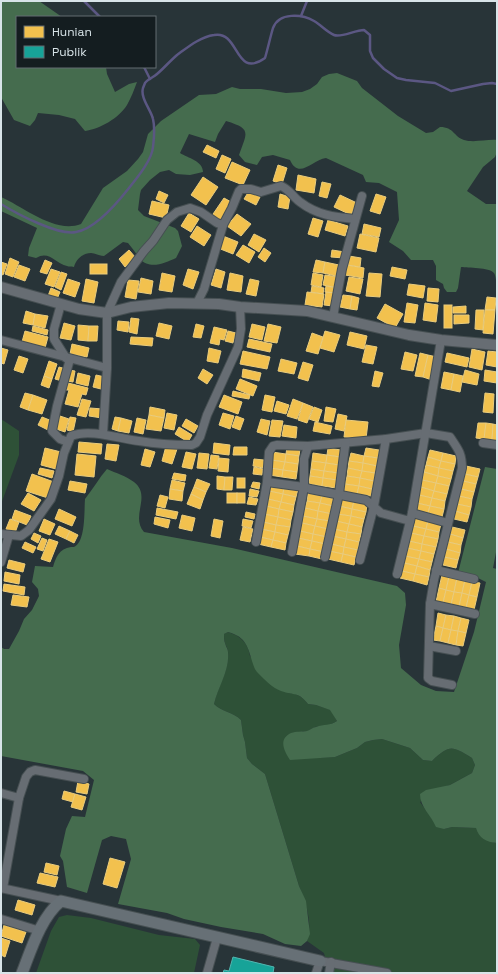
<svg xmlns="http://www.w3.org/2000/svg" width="498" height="974" font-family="'Space Grotesk',sans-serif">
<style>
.green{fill:#2e5137}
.forest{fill:#456c4e}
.homes{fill:#f2c14e;stroke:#eacc7c}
.public{fill:#17a398;stroke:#51b6b0}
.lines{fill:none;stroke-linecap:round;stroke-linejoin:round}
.stream{stroke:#5b5783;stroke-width:2.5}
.minor-casing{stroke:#464f52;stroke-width:10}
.tertiary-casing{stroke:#464f52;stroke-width:12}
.secondary-casing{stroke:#464f52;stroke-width:13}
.minor{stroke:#676d73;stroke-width:8}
.tertiary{stroke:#676d73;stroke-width:10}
.secondary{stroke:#677076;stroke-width:11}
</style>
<rect width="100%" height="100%" fill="#283438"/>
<g class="green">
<path d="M1,419L19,431V455L1,504Z"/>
<path d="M228,632C241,636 248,643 250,656L288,693C298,693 302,697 308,704L316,705L331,710L337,721L330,725L315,727L308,731L292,733L309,758L335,757L357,748L365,742L373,740L382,739L410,748L423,760L432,761C450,744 452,746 472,758L475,765L472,773L450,785L443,787L420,802L433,820L444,829L452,827L476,828L494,843H497V973H329L324,953L307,941C313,924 306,902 299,886L265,774L252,764L247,758L245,742L243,735L241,720C233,712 222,712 214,704C217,688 230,669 228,652C228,649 226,646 225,643C224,640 224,637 224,634Z"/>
<path d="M67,915L91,918L159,935L195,939L200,945L194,973H36L51,931L59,917Z"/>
</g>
<g class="forest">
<path d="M1,1H39L62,17H17V67H106L107,74L115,92L129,84L137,82C134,90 131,98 127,105C119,118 100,129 85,131L75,119L59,115L38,113L35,120L30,126L14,120L1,97Z"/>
<path d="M337,73L357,81L362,88L398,116L426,133L433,132L440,127C454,127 454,137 464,140C474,143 487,139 497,140V152L495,157L483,167L467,191L486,204H497V286C496,282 496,276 494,273C489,267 468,268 461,267L458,288L456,292H447L444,288L443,284L436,280V266L433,260H411L403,251L389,242L399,220L397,192L379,183L366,182L363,175L326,158C312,160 299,180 290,160L273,155L262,157L257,165L245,162L239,155C247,132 252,129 226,121L218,134L215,142L189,134L180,153C188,158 203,161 203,172L190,175L176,174L169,170L160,172L150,180L141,190L140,194L138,210L144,216L175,228L178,231L182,246L176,258C165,263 150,270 140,259C136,253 132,248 128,243L123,242L104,256C99,256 95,253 91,253C83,253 76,259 74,267C71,266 69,267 67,266C55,263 49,250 36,258L28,256L29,248L37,228L1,211V197C24,207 55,234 81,224L103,188L127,171L138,159L143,152L148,134L161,121L199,95L216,94L232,87L240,89H261L286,93L302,92L310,89L317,84L322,77L329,74Z"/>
<path d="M485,467L497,469V547L493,568L497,569V843C486,842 479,838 476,828L452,827L444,829L436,827C431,815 420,807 420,794L426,790L450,785L472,773L475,765L472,758C452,746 450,744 432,761L423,760L410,748L382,739L373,740L365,742L357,748L335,757L290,760C284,751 278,739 291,733C296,731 302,732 307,731C310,730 313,727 316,727C324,724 330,726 337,721L330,710L316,705L308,704C298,691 295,696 281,691C272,688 264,679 257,672C255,670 254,667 253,664C248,648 247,637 228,632L224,634C224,637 224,641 225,643C226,647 228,649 228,652C230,670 218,687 214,704C222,712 233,712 241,720L243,735L245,742L247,758L252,764L265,774L299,886L306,901L310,934L307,941L301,946L285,944L263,934L221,927L184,919L167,913L118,904L131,859L126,839L111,836L102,840L87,893L67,887L63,861L60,856L66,829L72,816L85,817L94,780L83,771L1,756V647L4,649H9L19,631L24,619L32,610L39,596L38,589L32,582L35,566L53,567C56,557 59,549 71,547C72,547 73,547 74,547C86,542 84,510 85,499C93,489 99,478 107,469C116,473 126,476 134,482C152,496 130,516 144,532L232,548L397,586L405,593L406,605L399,645L401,668L421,685L436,691L454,692L474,632L486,582L472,575L458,573Z"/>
</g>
<g class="homes">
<path d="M207,145L219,151L216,158L203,152Z"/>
<path d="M222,155L231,159L225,173L216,169Z"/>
<path d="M232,162L250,170L243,185L225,178Z"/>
<path d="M278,165L287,168L282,184L273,181Z"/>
<path d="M298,175L316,179L314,193L296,190Z"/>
<path d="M203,177L218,187L206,205L191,195Z"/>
<path d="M322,182L331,184L327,198L319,196Z"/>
<path d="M159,191L168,195L164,203L156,199Z"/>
<path d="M249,191L260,197L256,205L244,199Z"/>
<path d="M280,194L290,197L288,209L278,207Z"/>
<path d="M376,194L386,197L380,214L370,211Z"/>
<path d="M340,195L357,203L351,215L334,207Z"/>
<path d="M224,198L233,203L220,223L211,217Z"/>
<path d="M152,201L169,205L166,218L149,214Z"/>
<path d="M189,213L199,219L191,232L181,226Z"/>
<path d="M237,214L251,224L241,236L227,226Z"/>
<path d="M313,218L323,221L318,237L308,234Z"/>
<path d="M328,220L348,226L345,236L325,230Z"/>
<path d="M364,224L381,228L379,237L362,234Z"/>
<path d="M197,226L211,235L204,246L190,237Z"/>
<path d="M254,234L266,240L259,252L248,245Z"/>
<path d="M360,234L379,238L376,252L357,248Z"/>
<path d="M223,236L238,242L233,254L218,248Z"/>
<path d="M243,245L255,252L249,263L236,255Z"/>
<path d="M264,248L271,253L265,262L258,257Z"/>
<path d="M129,250L136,258L125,267L119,259Z"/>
<path d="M332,250L345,252L344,258L331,257Z"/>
<path d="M349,256L361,258L360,267L348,265Z"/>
<path d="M10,258L19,262L13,277L5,274Z"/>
<path d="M45,260L52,263L47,274L40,272Z"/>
<path d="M316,260L325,262L323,273L313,272Z"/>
<path d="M1,262L7,264L3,275L1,274Z"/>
<path d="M325,262L339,265L336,276L323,273Z"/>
<rect x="90" y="264" width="17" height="10"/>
<path d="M19,265L30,269L25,281L14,277Z"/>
<path d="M347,265L364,268L363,278L345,275Z"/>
<path d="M392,267L407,270L405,279L390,276Z"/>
<path d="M51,269L60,272L54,287L45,284Z"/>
<path d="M188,269L199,272L193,289L183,285Z"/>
<path d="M216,269L225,272L221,288L211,285Z"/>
<path d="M61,272L67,274L61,290L55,287Z"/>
<path d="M162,273L175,276L172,292L159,290Z"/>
<path d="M230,273L243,276L241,292L227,290Z"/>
<path d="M313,273L323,275L321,287L311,285Z"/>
<path d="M369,273L382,274L380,297L366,296Z"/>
<path d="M325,275L340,277L338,288L323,285Z"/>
<path d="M349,277L363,279L360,294L346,291Z"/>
<path d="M141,278L153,281L151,294L138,292Z"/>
<path d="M68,279L80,283L75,297L63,293Z"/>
<path d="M86,279L98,282L94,303L82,301Z"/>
<path d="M250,279L259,281L256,296L246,294Z"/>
<path d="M128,280L139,281L136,299L125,297Z"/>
<path d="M409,284L425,286L423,298L407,295Z"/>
<path d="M312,286L324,288L323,294L311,292Z"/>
<path d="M326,286L338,288L337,294L325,292Z"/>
<path d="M51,288L60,292L57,299L48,296Z"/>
<path d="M428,288L439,289L438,302L427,301Z"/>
<path d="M307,292L324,294L322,307L305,305Z"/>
<path d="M326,292L335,293L333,306L324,305Z"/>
<path d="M343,295L352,296L350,309L340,307Z"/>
<path d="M352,296L359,298L357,310L350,309Z"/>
<path d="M487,297L496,298L495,310H485Z"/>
<path d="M407,303L418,305L415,323L404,322Z"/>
<path d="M425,303L438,305L436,322L423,320Z"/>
<path d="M385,304L403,314L395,328L377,318Z"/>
<rect x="444" y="305" width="8" height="23"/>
<path d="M466,306V313H453V307Z"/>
<path d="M476,310H484L483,330L475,329Z"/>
<path d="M485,310H495L493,334L483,333Z"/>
<path d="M26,311L35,314L33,325L23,323Z"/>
<path d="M35,314L48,316L45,328L33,325Z"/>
<path d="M454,315H469V323L454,324Z"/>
<path d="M131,318L139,319L137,334L129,332Z"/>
<path d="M118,321L129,322L128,332L117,330Z"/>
<path d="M64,323L75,326L71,340L60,338Z"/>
<path d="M159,323L172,326L169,339L156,336Z"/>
<path d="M196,324L204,326L201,338L193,337Z"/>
<path d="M252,324L265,327L262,340L249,337Z"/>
<path d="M268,324L281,327L277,343L264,341Z"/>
<path d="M78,325L89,326L88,341L78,340Z"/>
<path d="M33,326L48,330L47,335L32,331Z"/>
<path d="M89,326H98L97,341H88Z"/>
<path d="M214,327L227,330L224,340L220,339L219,345L210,343Z"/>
<path d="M25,331L48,337L45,348L22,342Z"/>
<path d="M228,331L236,333L233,343L225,341Z"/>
<path d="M325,331L340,335L334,352L320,348Z"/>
<path d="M350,332L367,336L364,349L347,345Z"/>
<path d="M312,333L323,337L318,354L306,351Z"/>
<path d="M131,337L153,338L152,346L130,344Z"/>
<path d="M249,339L272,344L270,352L247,347Z"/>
<path d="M72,344L89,348L87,357L70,354Z"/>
<path d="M366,345L377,347L373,364L362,362Z"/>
<path d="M1,348L8,350L4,364L1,363Z"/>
<path d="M209,348L221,351L218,363L207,361Z"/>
<path d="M472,349L485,352L482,370L469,367Z"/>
<path d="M243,351L270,357L267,369L240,364Z"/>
<path d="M488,351L497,352V367L486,365Z"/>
<path d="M405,352L417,355L413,371L401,369Z"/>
<path d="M420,353L428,355L423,377L415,376Z"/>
<path d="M447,353L469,358L467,367L445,362Z"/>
<path d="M428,355L437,357L432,380L423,377Z"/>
<path d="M19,356L28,359L23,373L14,370Z"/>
<path d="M281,359L297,363L294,374L278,371Z"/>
<path d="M49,361L57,364L52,379L44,376Z"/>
<path d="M303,362L313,365L308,381L298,378Z"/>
<path d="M59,367L66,369L62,381L55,379Z"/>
<path d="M203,369L213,375L207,384L198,378Z"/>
<path d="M243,369L261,373L259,381L242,377Z"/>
<path d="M69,370L75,371L73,382L67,381Z"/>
<path d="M465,370L479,374L477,385L462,382Z"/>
<path d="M485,370L497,372V383L484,381Z"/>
<path d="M375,371L383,373L379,387L372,386Z"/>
<path d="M444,372L454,374L451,390L441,388Z"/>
<path d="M78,373L90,376L88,386L76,383Z"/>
<path d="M454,374L463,376L460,392L451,390Z"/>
<path d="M96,375L105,377L101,389L93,387Z"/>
<path d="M44,376L52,379L49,388L41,385Z"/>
<path d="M240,379L257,386L253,396L236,389Z"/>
<path d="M68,383L88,388L86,395L82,394L78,407L65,404L69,390H66Z"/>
<path d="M233,391L250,395L249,399L232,396Z"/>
<path d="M25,393L33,395L28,410L20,407Z"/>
<path d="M485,393L494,394L493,413L483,412Z"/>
<path d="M33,395L47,400L42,414L28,410Z"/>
<path d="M224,395L242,402L238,414L219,407Z"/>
<path d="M265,395L275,397L272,412L262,410Z"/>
<path d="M82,399L91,401L86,417L77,415Z"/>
<path d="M293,399L303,403L297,419L287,416Z"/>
<path d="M277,401L289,405L286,414L274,411Z"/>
<path d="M303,403L313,407L307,423L298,420Z"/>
<path d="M150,407L165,410L164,418L149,415Z"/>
<path d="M314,407L322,410L318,422L309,419Z"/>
<path d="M326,407L336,409L333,422L324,421Z"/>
<path d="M90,408L103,409L102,418L89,416Z"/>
<path d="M167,413L177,415L174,430L164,428Z"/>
<path d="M223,413L234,416L230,429L219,425Z"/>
<path d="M338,414L347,416L344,431L335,429Z"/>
<path d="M149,415L164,418L161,431L146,429Z"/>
<path d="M60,416L69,419L65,432L56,429Z"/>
<path d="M236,416L244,419L240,430L232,427Z"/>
<path d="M42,417L52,421L48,430L38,425Z"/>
<path d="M70,417L76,418L73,432L67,430Z"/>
<path d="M115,417L121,418L118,431L112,429Z"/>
<path d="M121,418L132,421L129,433L118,431Z"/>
<path d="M137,418L146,420L143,434L134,432Z"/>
<path d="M186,419L198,426L194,433L182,426Z"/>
<path d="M261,419L270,421L267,435L257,432Z"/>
<path d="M272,420L283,421L280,437L269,436Z"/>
<path d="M346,420L368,422L366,439L344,437Z"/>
<path d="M315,422L332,426L330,434L313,431Z"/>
<path d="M478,423H486L484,439L476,438Z"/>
<path d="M486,423L493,424L492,440L484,439Z"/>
<path d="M493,424L497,425V441L492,440Z"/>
<path d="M284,425L297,427L296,438L282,436Z"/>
<path d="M179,427L192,435L188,442L175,434Z"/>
<path d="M79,442L102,444L101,454L78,452Z"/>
<path d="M214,443L230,445L229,455L213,453Z"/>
<path d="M107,444L119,445L116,461L105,459Z"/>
<path d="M166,446L177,449L172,464L162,461Z"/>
<path d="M234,447H247V455H233Z"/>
<path d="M287,447L300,449L299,456L286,454Z"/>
<path d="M45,448L61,452L56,469L41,465Z"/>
<path d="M328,448L341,450L340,457L327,455Z"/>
<path d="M366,448L379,450L378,458L364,456Z"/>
<path d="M145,449L155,452L150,467L141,465Z"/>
<path d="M430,450L443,453L441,461L428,457Z"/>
<path d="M186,452L196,454L192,469L182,467Z"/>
<path d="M272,452L286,454L285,462L271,460Z"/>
<path d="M199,453L209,454L207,469L197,468Z"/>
<path d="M313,453L327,455L326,463L312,461Z"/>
<path d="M351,453L364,456L363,463L349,461Z"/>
<path d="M443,453L456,456L455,464L441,461Z"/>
<path d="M77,454L96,456L94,477L75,475Z"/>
<path d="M286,454L299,456L298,464L285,462Z"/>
<path d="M211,455L219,456L217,469L209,468Z"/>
<path d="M327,455L340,457L339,465L326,463Z"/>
<path d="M364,456L378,458L377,466L363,463Z"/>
<path d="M428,457L441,461L439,468L426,465Z"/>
<path d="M219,458L229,459L228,472L218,471Z"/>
<path d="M254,459L264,460L263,468L253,466Z"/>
<path d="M271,460L285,462L283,470L270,468Z"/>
<path d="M312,461L326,463L324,471L311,469Z"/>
<path d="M349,461L363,463L362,471L348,468Z"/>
<path d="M441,461L455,464L453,471L439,468Z"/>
<path d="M285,462L298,464L297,472L283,470Z"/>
<path d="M326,463L339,465L338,473L324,471Z"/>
<path d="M363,463L377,466L375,473L362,471Z"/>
<path d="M426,465L439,468L438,476L424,472Z"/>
<path d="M466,466L480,469L478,477L465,474Z"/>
<path d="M254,467L263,469L262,475L253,474Z"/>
<path d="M40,468L54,471L52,478L38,474Z"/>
<path d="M270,468L283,470L282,477L269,475Z"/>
<path d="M348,468L362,471L360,478L347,476Z"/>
<path d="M439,468L453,471L451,479L438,476Z"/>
<path d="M311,469L324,471L323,478L310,476Z"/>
<path d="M283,470L297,472L296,479L282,477Z"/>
<path d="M324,471L338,473L337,480L323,478Z"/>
<path d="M362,471L375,473L374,481L360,478Z"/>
<path d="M424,472L438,476L436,483L422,480Z"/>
<path d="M174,473L186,475L185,481L172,479Z"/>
<path d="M32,474L54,482L48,498L26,491Z"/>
<path d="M465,474L478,477L476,484L463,481Z"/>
<path d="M217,476L225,477L224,490L217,489Z"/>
<path d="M310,476L323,478L322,486L309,484Z"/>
<path d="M347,476L360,478L359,486L345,484Z"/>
<path d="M438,476L451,479L449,486L436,483Z"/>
<path d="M225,477H233L232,490H224Z"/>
<rect x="237" y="478" width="8" height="10"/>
<path d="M323,478L337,480L336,488L322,486Z"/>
<path d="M360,478L374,481L372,489L359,486Z"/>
<path d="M197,479L210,484L206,492L194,487Z"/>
<path d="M172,480L185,483L183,491L170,489Z"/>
<path d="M422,480L436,483L434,491L421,487Z"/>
<path d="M70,481L87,484L85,493L68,490Z"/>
<path d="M463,481L476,484L474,492L461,489Z"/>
<path d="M253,482L260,483L259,489L251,487Z"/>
<path d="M436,483L449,486L447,494L434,491Z"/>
<path d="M271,484L284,487L283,494L269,491Z"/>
<path d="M345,484L359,486L357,494L344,491Z"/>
<path d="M359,486L372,489L371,496L357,494Z"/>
<path d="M194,487L206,492L203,500L191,494Z"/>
<path d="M284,487L298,489L296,497L283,494Z"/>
<path d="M421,487L434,491L432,498L419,495Z"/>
<path d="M170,489L183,491L182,501L169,499Z"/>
<path d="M250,489L259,491L257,497L249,496Z"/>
<path d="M461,489L474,492L472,499L459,496Z"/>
<path d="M269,491L283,494L281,502L268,499Z"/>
<path d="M434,491L447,494L445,501L432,498Z"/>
<path d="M28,493L41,500L34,511L21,504Z"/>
<rect x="227" y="493" width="10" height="10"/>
<rect x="237" y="493" width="8" height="10"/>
<path d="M308,493L322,496L320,503L307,501Z"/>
<path d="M191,494L203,500L200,509L187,504Z"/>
<path d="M283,494L296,497L294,505L281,502Z"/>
<path d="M160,495L168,497L165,508L157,506Z"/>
<path d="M419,495L432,498L430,506L417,503Z"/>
<path d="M322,496L335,499L333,506L320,503Z"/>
<path d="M459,496L472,499L471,507L457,504Z"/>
<path d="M249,497L258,499L256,505L247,504Z"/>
<path d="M341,498L354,501L352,509L339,506Z"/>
<path d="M432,498L445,501L444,509L430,506Z"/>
<path d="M268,499L281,502L279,509L266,506Z"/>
<path d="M307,501L320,503L318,511L305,508Z"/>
<path d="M354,501L367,504L366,512L352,509Z"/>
<path d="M281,502L294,505L293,512L279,509Z"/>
<path d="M320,503L333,506L332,514L318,511Z"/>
<path d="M417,503L430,506L428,513L415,510Z"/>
<path d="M457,504L471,507L469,515L455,511Z"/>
<path d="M266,506L279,509L278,517L264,514Z"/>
<path d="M339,506L352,509L351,516L337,514Z"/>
<path d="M430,506L444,509L442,517L428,513Z"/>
<path d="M157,508L178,512L176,519L156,515Z"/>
<path d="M305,508L318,511L317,519L303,516Z"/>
<path d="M59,509L76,517L72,526L55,519Z"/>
<path d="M279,509L293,512L291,520L278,517Z"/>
<path d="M352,509L366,512L364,519L351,516Z"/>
<path d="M15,510L31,516L27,525L12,519Z"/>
<path d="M318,511L332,514L330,521L317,519Z"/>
<path d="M455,511L469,515L467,522L454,519Z"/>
<path d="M246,512L255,514L254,519L245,517Z"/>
<path d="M264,514L278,517L276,525L263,522Z"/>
<path d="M337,514L351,516L349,524L336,521Z"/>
<path d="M182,515L195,518L192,531L179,528Z"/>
<path d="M303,516L317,519L315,526L302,523Z"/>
<path d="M351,516L364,519L362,527L349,524Z"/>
<path d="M155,517L170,520L168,528L154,524Z"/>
<path d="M278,517L291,520L290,527L276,525Z"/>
<path d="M415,518L428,521L426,529L413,526Z"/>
<path d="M10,519L19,522L15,533L6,529Z"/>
<path d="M44,519L55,524L50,535L39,531Z"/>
<path d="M214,519L223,521L220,538L211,536Z"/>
<path d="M243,519L253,521L251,528L242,526Z"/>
<path d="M317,519L330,521L328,529L315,526Z"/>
<path d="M336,521L349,524L347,532L334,529Z"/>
<path d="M428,521L441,524L439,532L426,529Z"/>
<path d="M263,522L276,525L275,532L261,529Z"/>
<path d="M302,523L315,526L313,534L300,531Z"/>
<path d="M349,524L362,527L361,534L347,532Z"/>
<path d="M276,525L290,527L288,535L275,532Z"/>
<path d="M59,526L70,531L66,539L55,534Z"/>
<path d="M315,526L328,529L327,537L313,534Z"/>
<path d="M413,526L426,529L424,536L411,533Z"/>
<path d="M243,527L253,529L250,542L240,540Z"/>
<path d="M452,527L465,530L463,538L450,534Z"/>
<path d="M261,529L275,532L273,540L260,537Z"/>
<path d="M334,529L347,532L346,539L332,536Z"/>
<path d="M426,529L439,532L438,539L424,536Z"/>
<path d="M70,531L78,535L74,543L66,539Z"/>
<path d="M300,531L313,534L312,541L298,538Z"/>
<path d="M275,532L288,535L286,543L273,540Z"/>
<path d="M347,532L361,534L359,542L346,539Z"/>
<path d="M34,533L41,536L38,543L31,539Z"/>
<path d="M411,533L424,536L422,544L409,541Z"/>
<path d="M313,534L327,537L325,544L312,541Z"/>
<path d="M450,534L463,538L461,545L448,542Z"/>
<path d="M332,536L346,539L344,547L331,544Z"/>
<path d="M424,536L438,539L436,547L422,544Z"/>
<path d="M260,537L273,540L271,547L258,544Z"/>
<path d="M42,538L47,540L43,551L37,549Z"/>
<path d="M298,538L312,541L310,549L297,546Z"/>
<path d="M49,539L58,542L50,562L41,559Z"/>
<path d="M346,539L359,542L358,550L344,547Z"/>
<path d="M273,540L286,543L285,550L271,547Z"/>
<path d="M312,541L325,544L324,552L310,549Z"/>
<path d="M409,541L422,544L421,551L407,548Z"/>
<path d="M25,542L36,547L33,553L22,548Z"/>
<path d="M448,542L461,545L460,553L446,549Z"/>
<path d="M331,544L344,547L343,554L329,551Z"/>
<path d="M422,544L436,547L434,554L421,551Z"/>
<path d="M297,546L310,549L309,556L295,554Z"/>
<path d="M344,547L358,550L356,557L343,554Z"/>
<path d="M407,548L421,551L419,559L405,556Z"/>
<path d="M310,549L324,552L322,559L309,556Z"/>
<path d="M446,549L460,553L458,560L444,557Z"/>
<path d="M329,551L343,554L341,562L328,559Z"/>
<path d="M421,551L434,554L432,562L419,559Z"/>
<path d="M343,554L356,557L354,565L341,562Z"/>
<path d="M405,556L419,559L417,566L404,563Z"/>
<path d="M444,557L458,560L456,568L443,565Z"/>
<path d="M419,559L432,562L430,570L417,566Z"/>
<path d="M9,560L25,564L23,572L7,568Z"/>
<path d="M404,563L417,566L415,574L402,571Z"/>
<path d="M417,566L430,570L429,577L415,574Z"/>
<path d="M402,571L415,574L413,581L400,578Z"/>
<path d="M5,572L20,575L19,584L4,581Z"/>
<path d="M415,574L429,577L427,585L413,581Z"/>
<path d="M442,575L449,577L446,590L439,588Z"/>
<path d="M449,577L457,578L454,592L446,590Z"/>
<path d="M457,578L465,580L462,593L454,592Z"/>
<path d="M465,580L472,582L469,595L462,593Z"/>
<path d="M472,582L480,583L477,597L469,595Z"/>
<path d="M4,584L25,587L24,595L3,591Z"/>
<path d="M439,588L446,590L443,603L436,602Z"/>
<path d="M446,590L454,592L451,605L443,603Z"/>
<path d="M454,592L462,593L459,607L451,605Z"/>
<path d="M462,593L469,595L466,608L459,607Z"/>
<path d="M13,595L29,597L27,607L11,605Z"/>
<path d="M469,595L477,597L474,610L466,608Z"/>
<path d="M438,613L446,615L443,628L436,626Z"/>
<path d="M446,615L454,616L451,630L443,628Z"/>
<path d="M454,616L461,618L458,631L451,630Z"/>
<path d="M461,618L469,620L466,633L458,631Z"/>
<path d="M436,626L443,628L440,641L433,640Z"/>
<path d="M443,628L451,630L448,643L440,641Z"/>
<path d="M451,630L458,631L456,645L448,643Z"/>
<path d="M458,631L466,633L463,646L456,645Z"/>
<path d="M78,781L89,784L87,794L76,792Z"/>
<path d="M64,791L75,794L73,802L62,799Z"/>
<path d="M75,794L86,797L82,810L71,807Z"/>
<path d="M110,858L125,862L117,888L103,884Z"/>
<path d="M46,863L59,866L57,875L44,872Z"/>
<path d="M40,873L58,877L55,887L37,883Z"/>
<path d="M18,900L35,905L32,915L15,910Z"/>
<path d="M4,925L26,932L22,943L1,936Z"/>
<path d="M1,938L10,941L5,957L1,955Z"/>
</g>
<path class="public" d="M233,957L274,967L273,973H223L224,970L229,971Z"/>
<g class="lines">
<g class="stream">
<path d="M84,1L100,17"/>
<path d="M301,16L307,1"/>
<path d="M144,67L150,79"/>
<path d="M1,204C17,214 59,236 76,232C95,229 118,202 129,188C137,178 152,160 153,147C154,139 155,127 153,119C151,110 140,98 143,88C143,88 145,83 145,83C148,79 154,77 157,74C164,68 170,61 177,55C188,47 200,37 214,35C240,30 234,80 265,58C268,48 270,38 273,28C279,12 302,14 314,21C321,25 327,32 334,35C341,38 355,30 364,30L370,35V51L373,58L384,69L397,78L406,80L435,83L451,91L483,84L492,83L497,84"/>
</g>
<g class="minor-casing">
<g id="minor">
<path d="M197,303L204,289L223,225L232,208L239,191L241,189H251L261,192L281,186C289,189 293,197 300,202C317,215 334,217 355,219"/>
<path d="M61,304L54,329V339L66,358"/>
<path d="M333,317L342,269L362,196"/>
<path d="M1,340L107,368"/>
<path d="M103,434L107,368V313L121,282L144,251L153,241L167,220L177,212L190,208L201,212L217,223L223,225"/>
<path d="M68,442L60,439L52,431L57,406L70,359"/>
<path d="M483,443L497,445"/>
<path d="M267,482L304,487L310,489L366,500L381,513L410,521"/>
<path d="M412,513L448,523"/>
<path d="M1,534L21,536L29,530L51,499L59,476L64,453L71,436C90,428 120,439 139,441C156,444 174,445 192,445L196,443L200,437L207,415L238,347L241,329L240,307"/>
<path d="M256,542L267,482L269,452L273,446L277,445L308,446L386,439"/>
<path d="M292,552L304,487V459L308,446"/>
<path d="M325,557L339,494L345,447L346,443"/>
<path d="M360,560L374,506L386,439L426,433L450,437C458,449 462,453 462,468L434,580L430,604L428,678L432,681L452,685"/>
<path d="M1,562L9,535"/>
<path d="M436,570L474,579"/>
<path d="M397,574L412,513L441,340"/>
<path d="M430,604L475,614"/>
<path d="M429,646L456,651"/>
<path d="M1,793L19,798"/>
<path d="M1,888L61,901"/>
<path d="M3,888L19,798L26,777L30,772L35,770L84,779"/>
<path d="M1,919L40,931"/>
<path d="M207,973L217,938"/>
<path d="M316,973L320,961L387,973"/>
<path d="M329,973L331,962"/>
</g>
</g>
<g class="tertiary-casing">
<path id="tertiary" d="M1,287L79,309L107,313L131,307L169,303L219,304L240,307L307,311L409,335L441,340L497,345"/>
</g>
<g class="secondary-casing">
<path id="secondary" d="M22,973C31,950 41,917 61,901L320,961"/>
</g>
<use href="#minor" class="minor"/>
<use href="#tertiary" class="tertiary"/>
<use href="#secondary" class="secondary"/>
</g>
<rect width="498" height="974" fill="none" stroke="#d8e4e8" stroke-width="4"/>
<rect x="16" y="16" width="140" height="52" fill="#141d20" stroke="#626d70"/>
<rect x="24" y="26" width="20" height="12" fill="#f2c14e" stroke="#626d70"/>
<text x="52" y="36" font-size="12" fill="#d8e4e8">Hunian</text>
<rect x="24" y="46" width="20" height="12" fill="#17a398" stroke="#626d70"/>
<text x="52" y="56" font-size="12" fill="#d8e4e8">Publik</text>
</svg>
